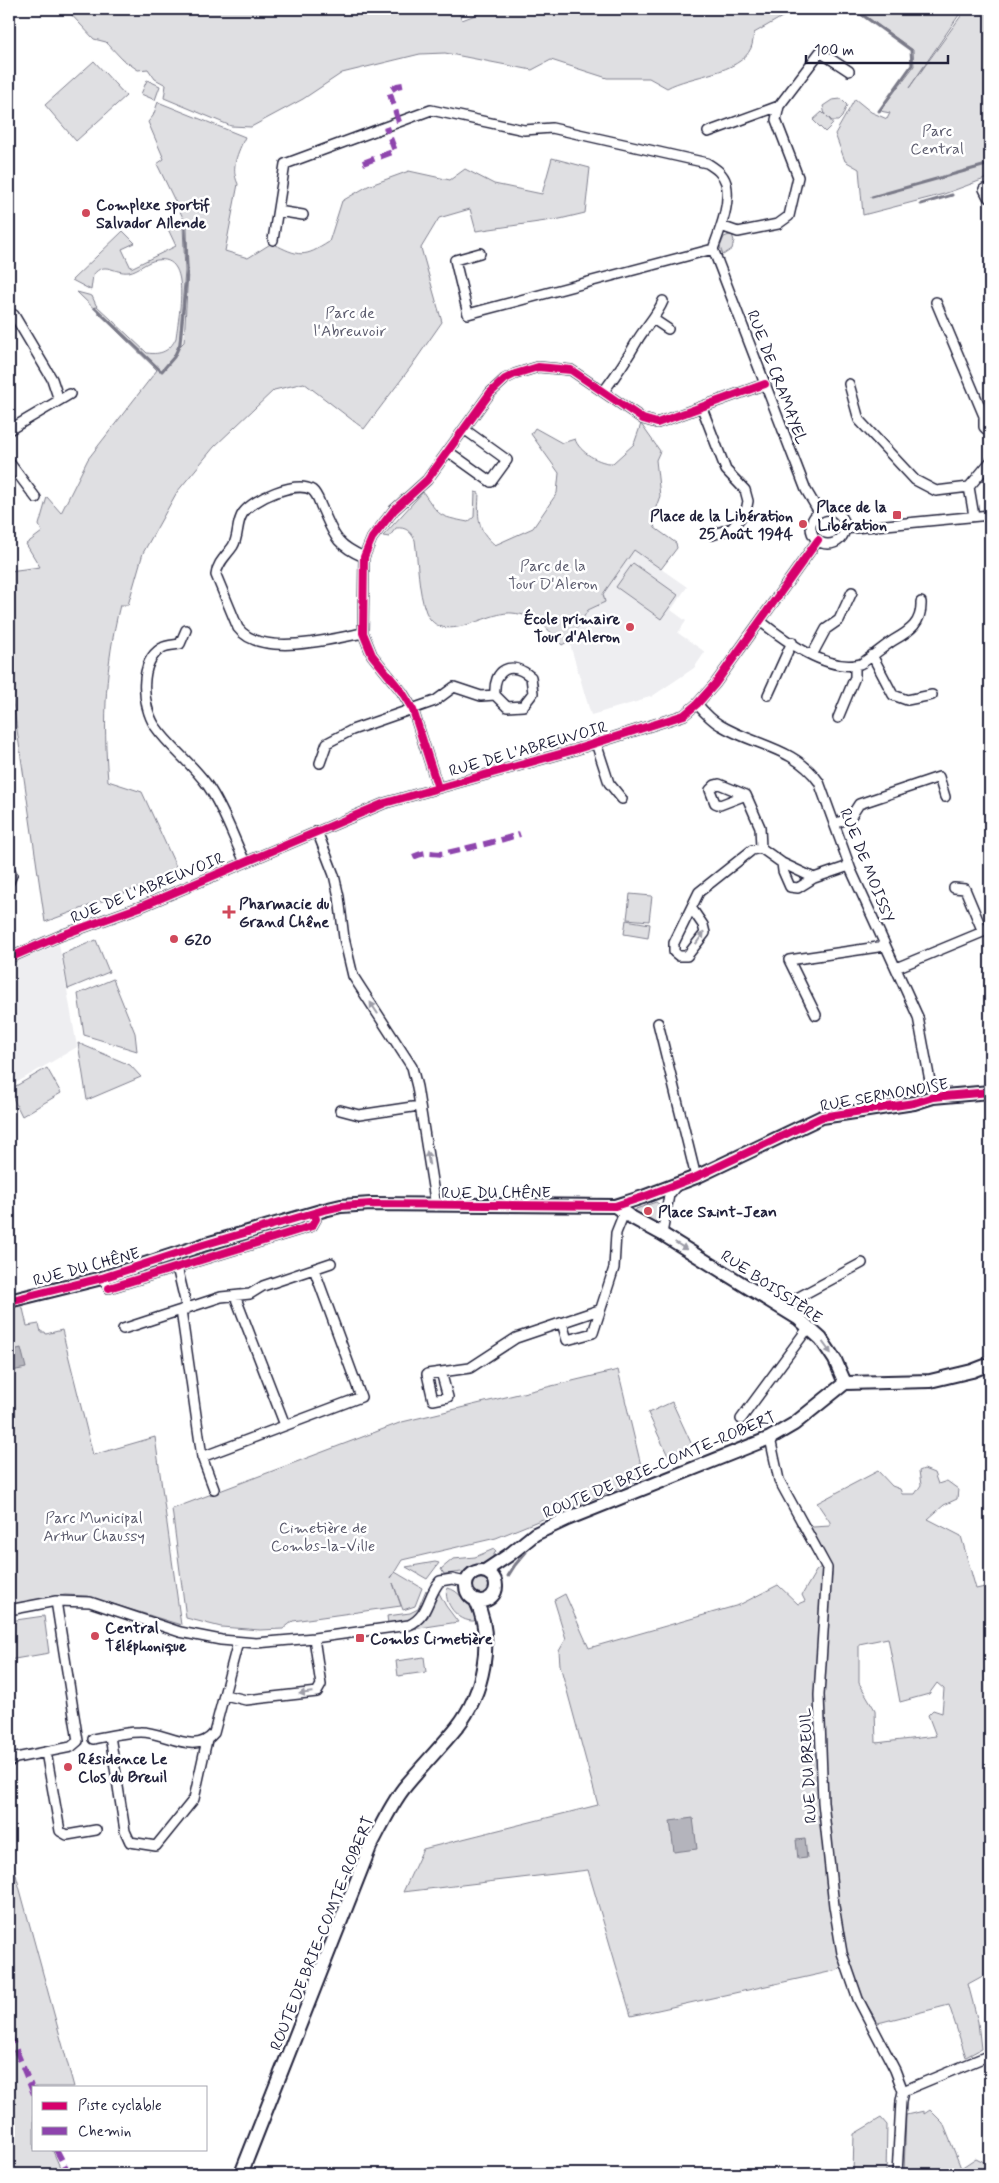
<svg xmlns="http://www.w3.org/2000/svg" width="999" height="2183" font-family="Mynerve,sans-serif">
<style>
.built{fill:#eeeef1}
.green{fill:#dfdfe2;stroke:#80808e;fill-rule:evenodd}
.water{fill:#b4b4bc;stroke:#7a7a88}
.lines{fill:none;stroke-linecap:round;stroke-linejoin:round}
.stream{stroke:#7a7a88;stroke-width:3}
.street-casing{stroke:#22223b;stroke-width:12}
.secondary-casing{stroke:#22223b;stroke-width:16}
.street{stroke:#fff;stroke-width:9}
.secondary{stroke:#fff;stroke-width:12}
.quiet{stroke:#8e44ad;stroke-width:6;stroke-dasharray:12 6;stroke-linecap:butt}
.cycleway-casing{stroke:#fff;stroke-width:11}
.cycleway{stroke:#d6006c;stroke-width:8}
.oneway{fill:#9c9ca7}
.poi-dot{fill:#d1495b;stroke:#fff;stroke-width:2}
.labels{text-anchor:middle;stroke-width:5;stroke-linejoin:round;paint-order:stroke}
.park-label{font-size:16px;fill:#5b5b6d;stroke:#fff}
.poi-label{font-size:16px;font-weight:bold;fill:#22223b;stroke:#fff;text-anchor:start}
.street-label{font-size:16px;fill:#22223b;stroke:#fff}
</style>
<rect width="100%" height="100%" fill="#fff"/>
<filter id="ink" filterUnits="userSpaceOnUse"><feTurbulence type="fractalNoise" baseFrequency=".02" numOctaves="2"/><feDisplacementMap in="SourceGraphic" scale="10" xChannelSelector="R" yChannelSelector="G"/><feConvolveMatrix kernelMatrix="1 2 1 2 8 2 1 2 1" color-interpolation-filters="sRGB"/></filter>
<g filter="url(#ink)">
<path class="built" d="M634,550L687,587L671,610L686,621L678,633L705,652L694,668L651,697L650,696L643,698V700L591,715L569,641L588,610L604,602L603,594Z
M59,944L77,1047L9,1087V965Z"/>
<path class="green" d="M66,9H457L462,20L491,9H794L789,13L754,33C753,37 753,44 751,48C740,74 690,75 667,88L649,78H607L551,60L532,70L445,53L420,54L342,73L303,99L251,127L231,126L164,98L166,85L155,79L148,69L138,70L122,59L106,42L94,39Z
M856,9H963L909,88L966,9H990V177L944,194L863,215L859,169L845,161L835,134L855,99L871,112L887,119L890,113L880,111L914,66L913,50Z
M94,61L126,96L76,141L45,105Z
M147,80L160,86L155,100L141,94Z
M841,99L847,105L842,117L838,121H832L827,116L833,124L825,132L813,120L822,112L825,115L823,106L832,100Z
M158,102L245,137C238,153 230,167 238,184L225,251L248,258L272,243C299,257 304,258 329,242L342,201L368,186L409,171L450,180L465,169L494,184L542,194L552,158L590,168L585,213L560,219L476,231L470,209L439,218L421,248L442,322L410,368L364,429L304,383L274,390L214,447L177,492L143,553L128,605H120C105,665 103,719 108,781L142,792L179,873L45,922L9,675V571L40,567L26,544L42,532L39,525L47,497L61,513L88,459L157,370L77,292L92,296L96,305L147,353C161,355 170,351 176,338C178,319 193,254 157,260C147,261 139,270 129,272C114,274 105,260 93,275L91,290L72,280L123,231L135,243L122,249L131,268L176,246L168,229L180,222L183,226L185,271L179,344L177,349L184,342L188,271L187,226L157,164L164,159L148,122L153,116Z
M732,234L734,241L732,249L723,255L720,247L724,237Z
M641,424L660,451L656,460L660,496L652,518L655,528L676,543L677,548L661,569L634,550L603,594L605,602L588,610L569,641L562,645C548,628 536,615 512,613C486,611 442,648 426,612C418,592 418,561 415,540C410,531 406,527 396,528L389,537L383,536L423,492C440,517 438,516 468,522L474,517L475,492L479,493C478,517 476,529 495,545L533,528L557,493L559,473L531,434L535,428L562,443L575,439C579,452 600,464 613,463L634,444Z
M633,563L678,595L661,619L616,587Z
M630,894L652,896L649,921L627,919Z
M626,920L650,924L648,938L624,934Z
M96,940L109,972L68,989L62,954Z
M113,979L135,1033L137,1051L84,1035L78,994Z
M78,1043L130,1065L141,1077L87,1100Z
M47,1068L61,1093L22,1116L9,1090Z
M656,1202L660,1205L656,1226L635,1213L636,1209Z
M22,1304L27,1326L39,1324L41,1332H45L46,1334L62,1330L93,1455L155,1437L181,1625L87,1596L65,1595L11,1604L9,1595V1308Z
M618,1370L644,1478L496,1538L402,1560L391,1578L395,1572L422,1588L415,1606L403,1610L393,1583L401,1606L293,1621L283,1629L260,1630L221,1627L186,1618L172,1509L402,1422Z
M672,1402L692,1445L668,1456L648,1413Z
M924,1469L934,1473L938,1484L947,1481L958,1489L957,1499L944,1505L928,1519L961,1536L976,1589L985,1587L990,1574V1972L968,1984L978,2022L981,2049L966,2057L949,2005L878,2023L863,1998L849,1960L838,1970L631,2016L588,1870L403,1892L423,1849L598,1805L560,1665L559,1651L566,1639L554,1600L565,1594L589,1648L739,1605L778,1585L798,1604L805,1601L802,1595L816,1571L827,1562L823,1557L814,1555L796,1524L805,1520L813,1527L830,1526V1522L817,1503L878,1471L892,1486L900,1489L902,1494H915L921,1485L919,1471ZM888,1638L900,1702L929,1694L937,1683L944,1689L942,1713L933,1710L928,1715L936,1736L876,1743L875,1710L859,1683V1644Z
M494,1549L496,1551L493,1556L496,1560C483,1569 460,1573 444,1574L441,1569L453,1559L475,1557Z
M435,1562L439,1563L427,1579L406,1567Z
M473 1587a8 8 0 1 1 16 0a8 8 0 1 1-16 0Z
M447,1588C460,1590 462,1602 474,1606L478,1625L476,1619L474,1621C458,1622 443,1603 447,1588Z
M426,1590L427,1592C418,1617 414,1621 388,1624L387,1616L410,1613L418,1609Z
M439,1593L446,1606L458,1622L413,1629L428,1617Z
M44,1616L49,1653L9,1660V1621Z
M424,1657L426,1672L398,1676L396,1661Z
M9,1872L16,1875L74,2087H34V2149H52L63,2174H9Z
M930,2110L943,2123L961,2168L976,2158L990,2165L989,2174H904L906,2115L924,2111V2114Z
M881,2118L887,2125L886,2174H853L854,2134Z"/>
<path class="water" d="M21,1348L26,1368L12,1371L9,1351Z
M693,1818L697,1849L674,1852L670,1821Z
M805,1839L807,1858L798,1859L796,1840Z"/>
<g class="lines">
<path class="stream" d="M854,9L911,50L912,65L879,111
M872,197L990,164
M921,204L952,195
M95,308L160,370
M162,371L174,357L180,344L187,271L185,228
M508,1576L515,1565L526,1552"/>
<g class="street-casing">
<path id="street" d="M708,132L779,106
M984,189L988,197L990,196
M278,211L303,215
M721,226L738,232L778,224L789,216L798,177L776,120L779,106L820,52L849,71
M273,240L285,164L431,110L524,130L552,128L707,163C715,168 723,173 726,183C731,203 720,230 713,249
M713,249L806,490L819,512
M480,253L455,260L468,314L713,249
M936,302L984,416V427L990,433
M9,313L14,315L52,379L59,400
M653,319L668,329
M849,384L859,420L915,480L936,491L969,487
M604,391C616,375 627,359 637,341C645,327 657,316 663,301
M702,408L726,470L745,490L748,501L746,511L732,528L712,535
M9,430L70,394
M449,452L491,482L507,460L464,429
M9,462L36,498
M811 527a17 17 0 1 1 34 0a17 17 0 1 1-34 0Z
M974,516L969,487L990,462
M844,529L990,515
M760,621C783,639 828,673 860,664C864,663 887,644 894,640C910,631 922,623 921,602
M186,630L180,644C175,645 166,645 162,648C138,662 142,706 155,726C170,748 193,764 208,786C224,809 233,837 245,862
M363,633C333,639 260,658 238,628L216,575C217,563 227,555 233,546C239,536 236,523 243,513C253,499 296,480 312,490C317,494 319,501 321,506C334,534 334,544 364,557
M812,655L826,629L839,620L852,592
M872,655L893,695L907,700L932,695
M768,695L792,642
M697,704C704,712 711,720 720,725C755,746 794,747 819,782L851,870L918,1017L933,1097
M838,718L855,677V665
M596,743L609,783L622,799
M320,763L327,743L352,730L435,701L454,687L481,696L495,695L507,707L523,706L533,693L531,677C511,660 493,669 495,695
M438,788L413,710L402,692L372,655L363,633L364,557L372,538L394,510L427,480L490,393L505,379L515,374L538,367L571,370L643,419L657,423L765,384
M746,795L720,805L715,803L710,790L715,785L719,784L746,795L760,827L761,848
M834,824L850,818L859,804L939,777L945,797
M317,831L334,875L339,897L344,938L353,976L412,1067L417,1087L436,1206
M782,863L783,871L790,887L798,888L814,878L849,866
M9,868L12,875L9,882
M954,888L965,889L983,932
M692,909L703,925L705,933L687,956H679L674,952V943L699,892L752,850L761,848L782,863L814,878
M9,958L62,935L140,907L385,803L574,750L684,715L697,704L715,684L818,540
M896,968L990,929
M816,1015L789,960L885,946
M658,1023L696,1177
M340,1110L359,1115L419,1106
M662,1234L669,1195L677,1185
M177,1267L187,1309
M102,1278L109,1288L312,1226L316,1219L314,1213
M235,1296L285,1425
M181,1310L202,1457L214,1489
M785,1311L797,1298L862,1263
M562,1323L567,1340L593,1333L614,1268L616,1233L624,1213
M123,1329L221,1297L250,1294L263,1286L331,1263
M441,1372L448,1397L433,1400L427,1374L470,1368L516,1338L599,1310
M741,1419L808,1328
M770,1438L779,1480L827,1568L819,1695L823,1802L834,1906L842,1953L858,1999L895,2070L903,2091
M202,1457L361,1397L314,1269
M9,1610L56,1601L90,1602L180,1632L221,1640L256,1643L314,1638L409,1625C429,1616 427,1596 440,1581L452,1579L466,1582
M225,1695L246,1700L317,1692L321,1685L314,1638
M110,1736L125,1831L130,1842L156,1846L194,1799L207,1740
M93,1739C108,1736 125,1732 140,1732C164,1731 195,1757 214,1733L238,1642
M46,1752L60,1831L67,1835L96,1830
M9,1762L16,1758L71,1747L78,1741L56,1601
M903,2091L990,2055
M897,2174L901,2101L903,2091"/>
</g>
<g class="secondary-casing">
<path id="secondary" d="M615,1206L629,1216L662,1234L799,1319L821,1339L835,1360L845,1383
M9,1301L102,1278L203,1245L324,1210L341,1206L371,1204L615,1206L643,1197L696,1177L822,1117L914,1103L933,1097L990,1092
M845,1383L930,1381L972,1371L990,1364
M466 1586a15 15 0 1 1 30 0a15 15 0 1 1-30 0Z
M485,1571L509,1555L535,1534L567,1519L770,1438L794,1424L845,1383
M241,2174L370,1847C381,1827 390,1806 404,1788C421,1767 440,1748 457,1727C483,1694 495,1640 476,1601"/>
</g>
<use href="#street" class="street"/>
<use href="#secondary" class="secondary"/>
<path class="quiet" d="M399,122L389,91L397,86L407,84
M363,163L395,151L386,127
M413,857C431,849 433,856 447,853C472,847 496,842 520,834
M9,2033L34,2094
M56,2149L69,2174"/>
<g class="cycleway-casing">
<path id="cycleway" d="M438,788L413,710L402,692L372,655L363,633L364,557L372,538L394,510L427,480L490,393L505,379L515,374L538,367L571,370L643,419L657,423L765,384
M9,958L62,935L140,907L385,803L574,750L684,715L697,704L715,684L818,540
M109,1288L312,1226L316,1219L314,1213
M9,1301L102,1278L203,1245L324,1210L341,1206L371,1204L615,1206L643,1197L696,1177L822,1117L914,1103L933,1097L990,1092"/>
</g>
<use href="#cycleway" class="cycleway"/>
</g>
<defs><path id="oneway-solid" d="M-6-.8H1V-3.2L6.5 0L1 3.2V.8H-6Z" transform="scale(1.25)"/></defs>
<g class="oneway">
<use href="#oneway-solid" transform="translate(700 938) rotate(-55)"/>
<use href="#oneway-solid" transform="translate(374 1008) rotate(-123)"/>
<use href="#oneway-solid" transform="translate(428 1158) rotate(-100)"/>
<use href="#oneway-solid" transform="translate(681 1246) rotate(32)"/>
<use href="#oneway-solid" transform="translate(827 1348) rotate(54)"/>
<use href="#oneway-solid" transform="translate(306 1693) rotate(173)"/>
</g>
</g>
<g class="poi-dot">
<circle cx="86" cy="213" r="5"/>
<rect x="892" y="510" width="10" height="10" rx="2.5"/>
<circle cx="803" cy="524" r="5"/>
<circle cx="630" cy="627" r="5"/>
<path d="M226.5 904.5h5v5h5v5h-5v5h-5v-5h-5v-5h5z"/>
<circle cx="174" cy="939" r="5"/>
<circle cx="648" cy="1211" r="5"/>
<circle cx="95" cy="1636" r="5"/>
<rect x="355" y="1633" width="10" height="10" rx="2.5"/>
<circle cx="68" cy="1767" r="5"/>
</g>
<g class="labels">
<g class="park-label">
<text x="937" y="136">Parc<tspan x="937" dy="18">Central</tspan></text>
<text x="350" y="318">Parc de<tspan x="350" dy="18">l'Abreuvoir</tspan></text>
<text x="553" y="571">Parc de la<tspan x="553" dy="18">Tour D'Aleron</tspan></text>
<text x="94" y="1523">Parc Municipal<tspan x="94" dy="18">Arthur Chaussy</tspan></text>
<text x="323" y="1533">Cimetière de<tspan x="323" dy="18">Combs-la-Ville</tspan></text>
</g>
<g class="poi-label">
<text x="96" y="210">Complexe sportif<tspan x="96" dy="18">Salvador Allende</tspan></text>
<text x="887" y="512" text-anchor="end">Place de la<tspan x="887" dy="18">Libération</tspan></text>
<text x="793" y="521" text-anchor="end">Place de la Libération<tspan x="793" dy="18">25 Août 1944</tspan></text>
<text x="620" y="624" text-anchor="end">École primaire<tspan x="620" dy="18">Tour d'Aleron</tspan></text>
<text x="239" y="909">Pharmacie du<tspan x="239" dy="18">Grand Chêne</tspan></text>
<text x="184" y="945">G20</text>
<text x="658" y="1217">Place Saint-Jean</text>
<text x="105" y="1633">Central<tspan x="105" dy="18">Téléphonique</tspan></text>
<text x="370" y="1644">Combs Cimetière</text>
<text x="78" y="1764">Résidence Le<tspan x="78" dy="18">Clos du Breuil</tspan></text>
</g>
<g class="street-label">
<text transform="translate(778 377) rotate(69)" y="6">RUE DE CRAMAYEL</text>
<text transform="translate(528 748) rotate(-16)" y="6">RUE DE L'ABREUVOIR</text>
<text transform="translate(868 865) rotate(68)" y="6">RUE DE MOISSY</text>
<text transform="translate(147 887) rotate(-22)" y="6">RUE DE L'ABREUVOIR</text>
<text transform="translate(884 1094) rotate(-10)" y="6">RUE SERMONOISE</text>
<text x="496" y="1198">RUE DU CHÊNE</text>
<text transform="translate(86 1266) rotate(-15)" y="6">RUE DU CHÊNE</text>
<text transform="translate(772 1286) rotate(34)" y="6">RUE BOISSIÈRE</text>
<text transform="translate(659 1464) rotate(-23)" y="6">ROUTE DE BRIE-COMTE-ROBERT</text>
<text transform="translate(807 1766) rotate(-93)" y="6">RUE DU BREUIL</text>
<text transform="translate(321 1933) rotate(-68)" y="6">ROUTE DE BRIE-COMTE-ROBERT</text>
</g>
</g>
<rect width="999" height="2183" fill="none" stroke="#fff" stroke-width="30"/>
<rect x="15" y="15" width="969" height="2153" fill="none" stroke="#22223b" stroke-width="2" filter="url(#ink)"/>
<rect x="32" y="2086" width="175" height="65" fill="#ffffff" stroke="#a7a7b1"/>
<rect x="42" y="2102" width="25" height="8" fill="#d6006c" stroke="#a7a7b1"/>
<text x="78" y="2110" font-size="15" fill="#22223b">Piste cyclable</text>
<rect x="42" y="2127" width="25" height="8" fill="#8e44ad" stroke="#a7a7b1"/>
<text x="78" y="2136" font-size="15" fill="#22223b">Chemin</text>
<path d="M806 55v8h142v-8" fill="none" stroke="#22223b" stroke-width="2.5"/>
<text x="814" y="55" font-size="15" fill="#22223b" stroke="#ffffff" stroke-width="4" paint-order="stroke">100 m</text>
</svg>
